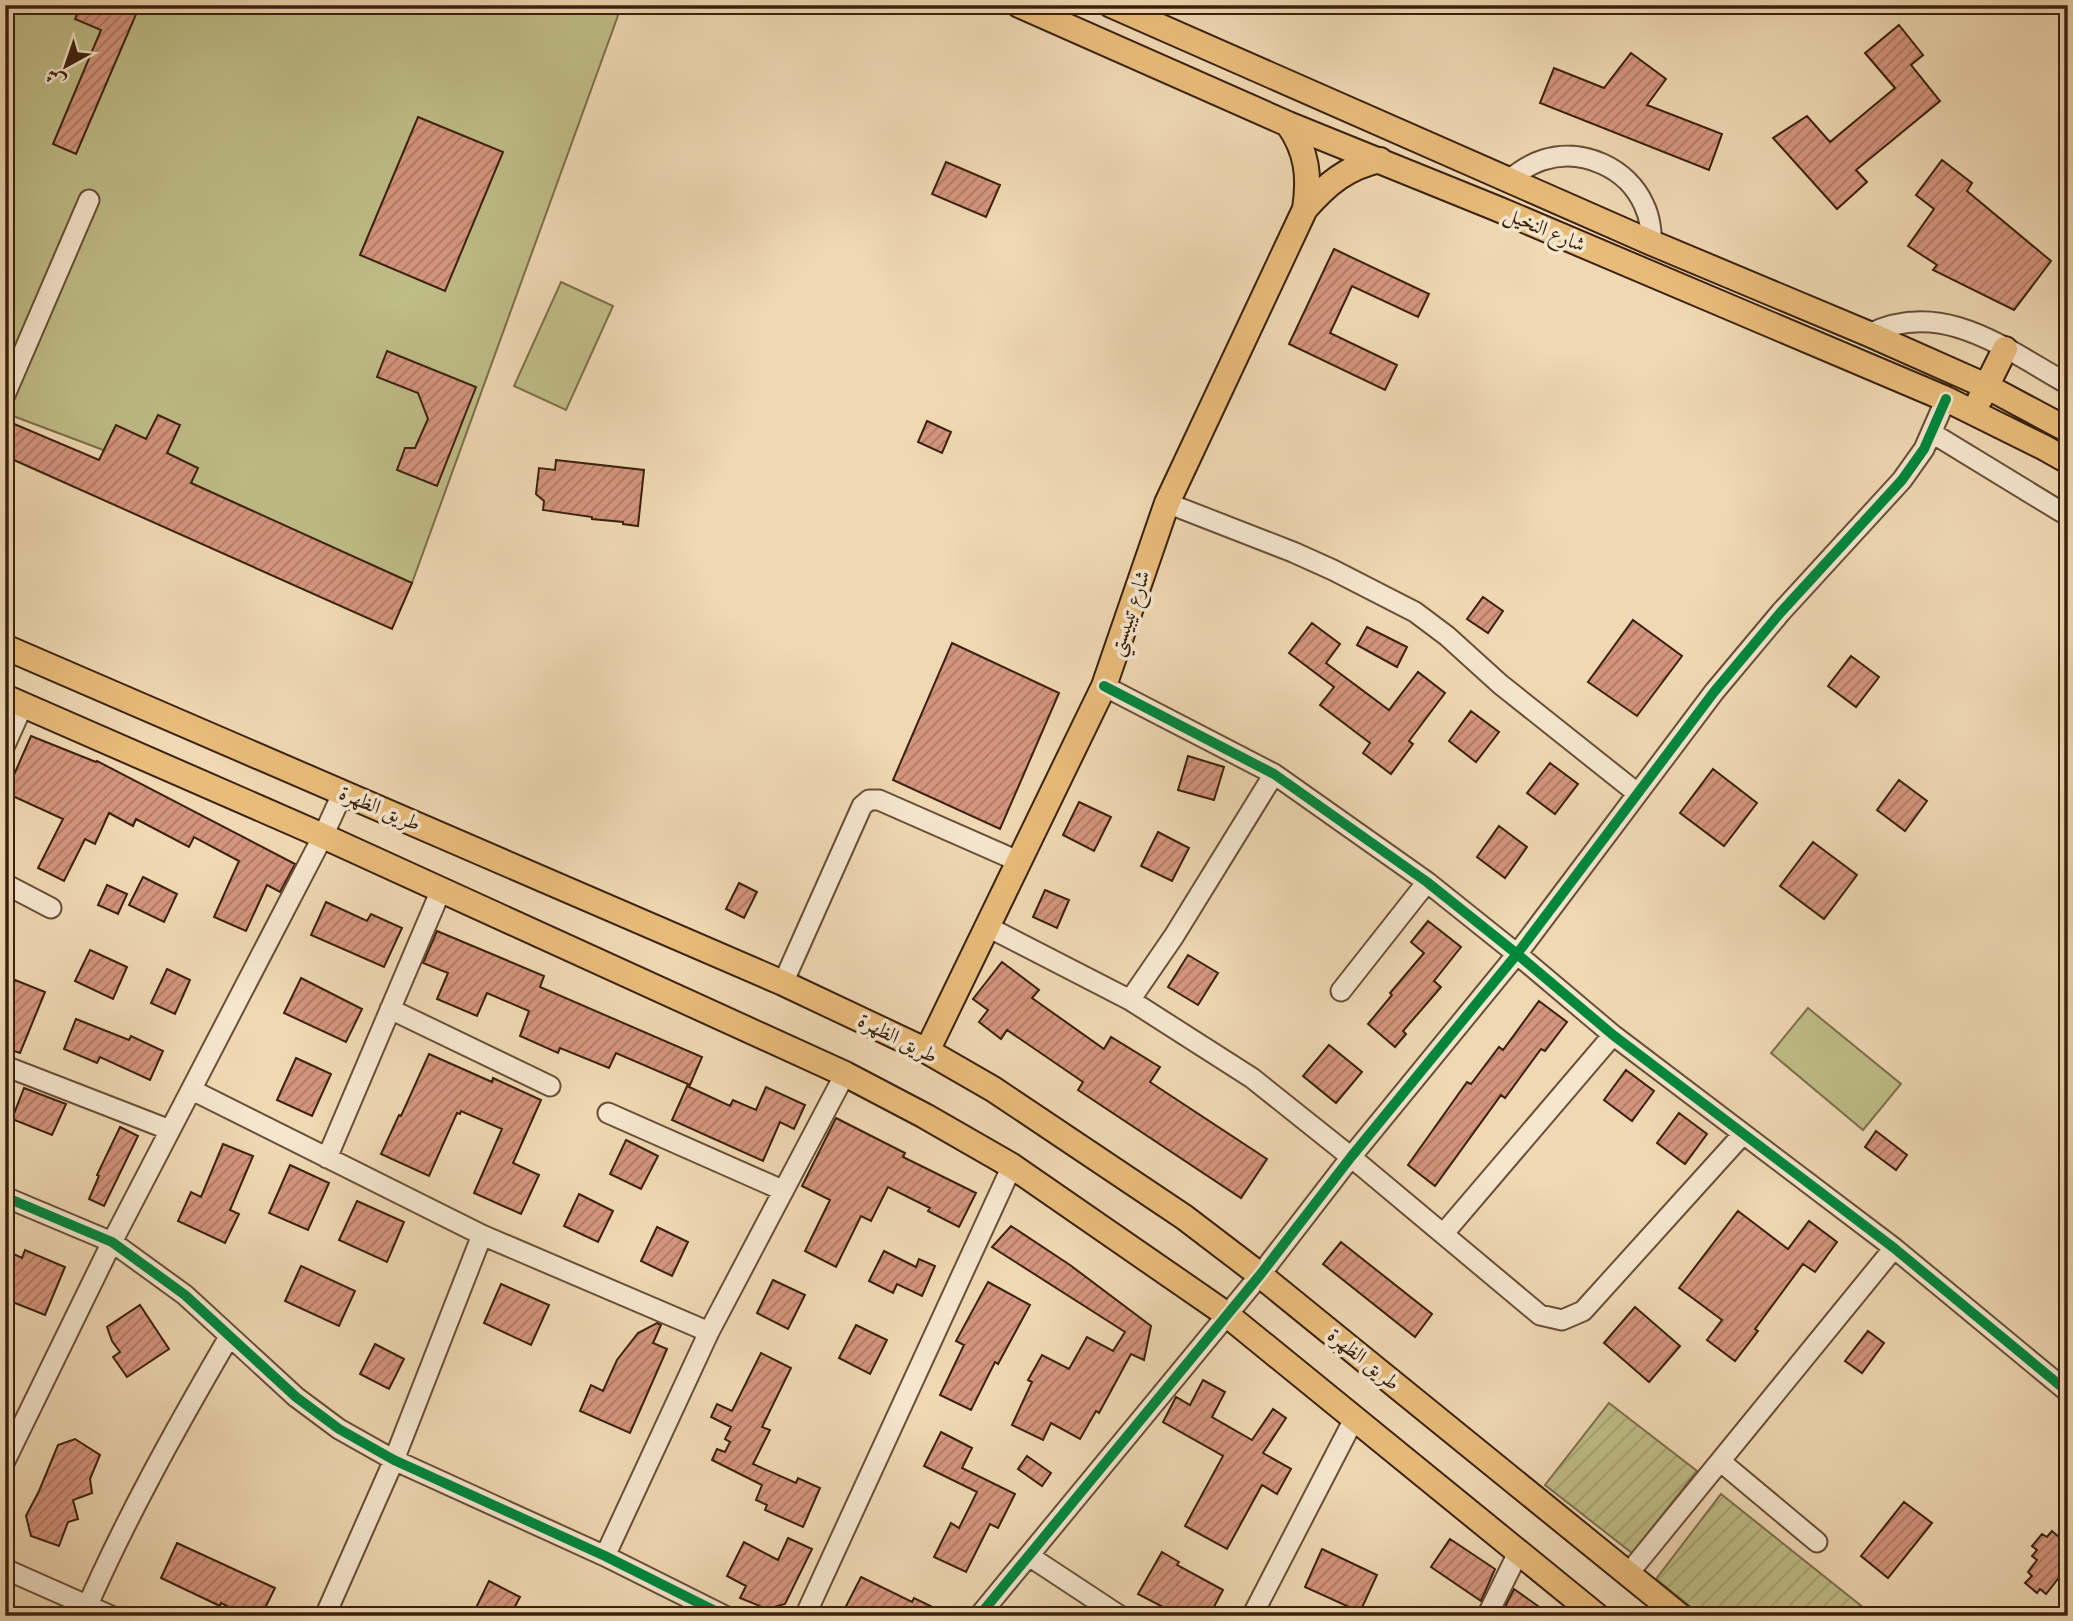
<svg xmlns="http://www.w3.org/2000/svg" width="2073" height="1621" font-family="'Gentium Book Plus',Amiri,serif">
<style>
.grass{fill:#bfbd88;stroke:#7d6f4a;stroke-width:2}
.garden{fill:url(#garden-furrows);stroke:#7d6f4a;stroke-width:2}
.building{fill:url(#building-hatch);stroke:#3b210c;stroke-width:2}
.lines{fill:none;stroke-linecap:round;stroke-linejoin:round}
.minor-casing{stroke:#684f36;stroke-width:23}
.major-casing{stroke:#3b210c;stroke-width:28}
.minor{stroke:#f5e6ce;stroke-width:19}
.major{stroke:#e8bc7a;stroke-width:24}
.cycleway-casing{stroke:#f5e6ce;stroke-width:15}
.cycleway{stroke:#00873e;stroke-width:10}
.labels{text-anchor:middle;stroke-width:7;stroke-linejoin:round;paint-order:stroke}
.street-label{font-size:21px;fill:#3b210c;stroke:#f5e6ce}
</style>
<defs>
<pattern id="garden-furrows" width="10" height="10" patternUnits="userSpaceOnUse" patternTransform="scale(1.75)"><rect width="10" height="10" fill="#bfbd88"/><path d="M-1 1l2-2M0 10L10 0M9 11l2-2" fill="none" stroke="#a5a274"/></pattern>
<pattern id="building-hatch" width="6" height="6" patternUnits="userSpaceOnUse" patternTransform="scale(1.75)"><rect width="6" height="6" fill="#d4957e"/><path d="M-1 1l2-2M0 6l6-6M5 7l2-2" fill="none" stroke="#ad7966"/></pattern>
</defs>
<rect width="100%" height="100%" fill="#efd8b3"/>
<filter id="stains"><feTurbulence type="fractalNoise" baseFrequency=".00286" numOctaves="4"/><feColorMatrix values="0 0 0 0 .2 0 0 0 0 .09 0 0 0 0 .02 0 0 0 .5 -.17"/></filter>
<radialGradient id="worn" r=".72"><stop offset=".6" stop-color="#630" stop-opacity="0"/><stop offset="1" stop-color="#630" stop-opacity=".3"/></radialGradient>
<path class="grass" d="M5,5H610L620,10L412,583L191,483L5,413Z
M561,282L613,306L566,410L514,386Z
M1808,1008L1901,1084L1863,1130L1771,1053Z"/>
<path class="garden" d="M1609,1403L1697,1471L1632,1553L1545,1485Z
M1721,1494L1874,1616H1702L1656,1579Z"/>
<path class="building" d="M81,5H140L76,154L53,144L101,30L75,19Z
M1899,25L1923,55L1911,65L1940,101L1856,170L1867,182L1837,209L1773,138L1807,116L1830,142L1895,88L1865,53Z
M1631,53L1666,79L1647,105L1722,134L1709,170L1540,103L1554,68L1604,88Z
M418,117L503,152L445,291L360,255Z
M1942,160L1972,183L1967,191L2051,261L2014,310L1933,270L1937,265L1908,246L1934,209L1916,195Z
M946,162L1000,185L986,217L932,194Z
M1334,249L1429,294L1418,317L1352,286L1330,333L1397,365L1385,390L1289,344Z
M387,351L476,387L437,486L397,470L405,448H415L428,419L418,393L377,377Z
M158,415L180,425L167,453L198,468L191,483L412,583L392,629L5,456V420L99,460L116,425L146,439Z
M927,421L951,432L942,453L918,442Z
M556,460L644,470L638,526L623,524V522L592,519V517L543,510L544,501L536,494L539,468L555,470Z
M1483,597L1503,611L1488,633L1467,619Z
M1633,620L1682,656L1637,716L1588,682Z
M1312,623L1340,644L1326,663L1389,710L1418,672L1445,693L1409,741L1413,744L1391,774L1363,753L1370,743L1320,705L1334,687L1289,653Z
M1367,627L1407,647L1397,667L1357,645Z
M952,643L1059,693L1000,829L893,780Z
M1851,656L1879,677L1856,707L1828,686Z
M1471,711L1499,732L1476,762L1449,741Z
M31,736L96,762L97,761L295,864L280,892L267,885L246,931L214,917L239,861L194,837L189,847L136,819L133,826L109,813L95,844L85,839L64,881L38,868L63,819L6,793Z
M1188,756L1224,767L1214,800L1178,790Z
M1550,763L1578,784L1555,814L1527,793Z
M1713,769L1757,803L1724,846L1680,813Z
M1899,780L1927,801L1905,831L1877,810Z
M1079,802L1111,817L1094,851L1063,835Z
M1499,826L1527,847L1505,878L1477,857Z
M1158,832L1189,848L1172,881L1141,866Z
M1813,842L1857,875L1824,919L1780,886Z
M143,877L177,894L164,922L129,905Z
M739,883L757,892L744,918L726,909Z
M107,885L127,894L118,914L98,905Z
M1045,890L1069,900L1057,928L1033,917Z
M326,902L367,921L371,914L402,928L384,967L311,935Z
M1428,921L1461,947L1434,981L1441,987L1403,1031L1406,1034L1395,1047L1368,1024L1392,995L1390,993L1424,953L1411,942Z
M437,931L544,976L540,987L702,1057L690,1085L616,1053L609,1068L560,1048L558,1053L520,1036L529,1011L487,993L477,1016L437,999L448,973L423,963Z
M90,950L127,967L113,999L75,981Z
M1188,955L1218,973L1198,1005L1168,987Z
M1002,962L1039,990L1032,998L1104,1049L1111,1037L1160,1067L1150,1082L1267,1159L1241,1198L1078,1090L1083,1082L1007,1030L1001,1039L979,1022L988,1010L973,999Z
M167,969L190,980L175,1014L151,1003Z
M301,978L362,1009L346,1042L284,1013Z
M15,980L45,992L20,1053L5,1048V1006Z
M1539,1001L1567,1022L1545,1051L1541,1049L1505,1098L1501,1095L1435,1186L1408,1165L1467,1082L1471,1084L1499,1047L1503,1050Z
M76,1019L129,1040L131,1036L163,1051L150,1080L100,1057L97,1063L64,1049Z
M1329,1045L1362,1072L1336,1103L1303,1076Z
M429,1054L492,1082L493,1078L541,1100L513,1163L539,1175L521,1214L474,1193L502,1129L461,1111L460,1114L457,1113L429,1176L381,1154L399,1115L401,1116Z
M296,1058L331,1074L312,1116L277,1100Z
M1626,1070L1654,1091L1632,1121L1604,1100Z
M687,1086L730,1106L733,1100L756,1110L766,1087L805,1105L794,1129L780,1122L763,1161L672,1120Z
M24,1088L66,1104L52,1135L12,1119Z
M1679,1113L1707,1134L1685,1164L1657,1143Z
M836,1118L905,1153L903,1157L976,1193L959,1227L928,1211L930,1208L888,1187L871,1221L861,1216L836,1267L805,1251L830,1200L802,1186Z
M120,1127L138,1136L104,1206L89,1199L99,1176L97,1175Z
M1876,1131L1907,1155L1896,1170L1865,1147Z
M626,1140L658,1156L641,1189L610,1174Z
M223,1144L253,1156L230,1210L239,1214L225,1243L178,1221L191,1192L201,1197Z
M290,1165L329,1183L308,1230L269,1213Z
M579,1194L613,1211L598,1242L564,1226Z
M357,1201L404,1222L387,1262L339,1240Z
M1738,1211L1788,1249L1809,1221L1837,1242L1815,1272L1803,1264L1755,1329L1758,1331L1735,1361L1707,1340L1722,1320L1679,1288Z
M1011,1226L1070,1265L1151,1326L1144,1360L1131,1354L1099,1413L1096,1411L1080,1439L1051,1423L1043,1440L1012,1425L1032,1382L1028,1380L1042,1355L1069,1369L1087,1337L1113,1351L1125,1332L992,1247Z
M657,1227L688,1242L672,1276L641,1261Z
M1341,1242L1432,1314L1415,1337L1323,1264Z
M5,1250L22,1258L25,1250L65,1267L45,1315L5,1299Z
M884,1251L916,1267L919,1259L935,1266L922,1296L897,1284L893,1293L869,1281Z
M301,1266L355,1291L339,1326L285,1301Z
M773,1280L805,1295L788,1329L757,1313Z
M988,1282L1030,1305L998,1364L995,1362L971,1410L940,1395L964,1345L956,1341Z
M501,1284L549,1305L531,1345L484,1323Z
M140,1305L169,1349L127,1377L113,1357L120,1352L112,1341L107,1327Z
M1635,1307L1680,1346L1649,1382L1604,1343Z
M657,1323L661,1325L653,1343L667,1349L630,1433L580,1411L591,1385L603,1391L617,1360L638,1333Z
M856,1325L887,1340L870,1374L839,1358Z
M1868,1331L1884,1343L1862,1373L1845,1361Z
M375,1344L404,1359L389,1389L360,1374Z
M761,1353L791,1368L762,1427L770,1430L753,1464L796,1483L798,1478L820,1488L803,1527L765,1510L767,1505L756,1500L762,1485L712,1460L717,1449L725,1452L730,1442L725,1439L731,1427L711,1417L717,1404L732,1411Z
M1203,1380L1225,1392L1212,1417L1252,1440L1273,1409L1286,1418L1263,1453L1291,1469L1277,1494L1262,1485L1227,1549L1185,1526L1223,1456L1163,1422L1176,1397L1190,1405Z
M941,1432L972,1448L962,1468L1015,1494L998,1528L990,1524L966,1572L934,1557L951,1523L959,1528L977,1492L924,1466Z
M75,1439L100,1455L90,1479L92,1493L73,1500L78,1519L68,1522L59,1546L31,1536L26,1516L39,1491L58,1445Z
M1027,1456L1051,1473L1042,1486L1018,1469Z
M1904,1502L1932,1523L1888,1578L1861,1556Z
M2052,1531L2068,1545V1566L2046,1594L2040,1589L2037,1593L2025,1583L2032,1576L2028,1572L2037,1560L2032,1556L2037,1550L2032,1546L2042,1534L2047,1537Z
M788,1538L812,1549L785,1604L767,1609L740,1598L746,1586L727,1576L744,1542L778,1560Z
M1450,1539L1495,1569L1481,1601L1431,1567Z
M177,1543L275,1588L261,1616H247L221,1603L220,1606L161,1578Z
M1322,1549L1377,1575L1360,1612L1305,1587Z
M1162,1552L1179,1562L1177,1565L1223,1590L1209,1616H1180L1138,1594Z
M861,1577L912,1602L914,1598L951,1616H855L844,1610Z
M489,1581L520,1597L510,1616H472Z
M1514,1589L1552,1616L1501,1615Z"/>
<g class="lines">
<g class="minor-casing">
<path id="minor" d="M1510,179C1520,171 1530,164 1543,160C1582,147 1628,168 1644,205C1650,217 1651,230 1652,243
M1869,334C1943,298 2005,349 2068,384
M5,395L89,200
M1932,433L2068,516
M1167,503L1293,552L1333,570L1415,612L1447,636L1500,684L1637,793
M1104,686L1274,774L1427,882L1517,954L1613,1035L1894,1248L2068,1392
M5,745L23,705
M5,884L51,908
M988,927L1130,1000L1252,1078L1351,1157L1540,1315L1562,1320L1583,1311L1743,1134
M783,983L862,806L869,800H879L1020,862
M1341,991L1427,882
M1130,1000L1174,936L1274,774
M390,1009L550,1086
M5,1066L170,1130
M192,1090L482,1235L709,1332
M608,1113L782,1190
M327,1158L441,890
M5,1197L112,1242L185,1295L296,1397L339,1429L394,1460L605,1556L725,1616
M1444,1233L1613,1035
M5,1461L112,1242L323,836L343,792
M1720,1461L1817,1542
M605,1556L709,1332L845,1074
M1029,1556L1120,1616
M5,1569L111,1616
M1628,1574L1894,1248
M83,1616C125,1519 176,1428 229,1337
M325,1616L394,1460L482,1235
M805,1616L1012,1166
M979,1616L1260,1275L1351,1157L1517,954L1714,692L1781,612L1902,480L1924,449L1946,399
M1252,1616L1354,1419
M1487,1616L1518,1553"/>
</g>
<g class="major-casing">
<path id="major" d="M1019,5L1288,124L1498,209L1946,399L2043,447L2068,461
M1111,5L1652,243L1869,334L1986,386L2068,430
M1288,124C1307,151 1310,176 1305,209
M1980,399L2005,349
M5,647L783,983L927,1051L993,1089L1184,1217L1260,1275L1680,1616
M5,697L323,836L845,1074L925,1116L1012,1166L1226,1314L1597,1616
M927,1051L1104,686L1167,503L1305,209C1327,184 1347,167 1380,160"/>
</g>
<use href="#minor" class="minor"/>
<use href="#major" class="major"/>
<g class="cycleway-casing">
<path id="cycleway" d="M1104,686L1274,774L1427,882L1517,954L1613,1035L1894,1248L2068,1392
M5,1197L112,1242L185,1295L296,1397L339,1429L394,1460L605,1556L725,1616
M979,1616L1260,1275L1351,1157L1517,954L1714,692L1781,612L1902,480L1924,449L1946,399"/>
</g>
<use href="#cycleway" class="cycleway"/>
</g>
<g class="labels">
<g class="street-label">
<text transform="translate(1545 229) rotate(23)" y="7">شارع النخيل</text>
<text transform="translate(1129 613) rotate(-71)" y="7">شارع تيبيستي</text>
<text transform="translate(380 808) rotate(23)" y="7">طريق الظهرة</text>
<text transform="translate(898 1038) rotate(27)" y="7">طريق الظهرة</text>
<text transform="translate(1364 1359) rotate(39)" y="7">طريق الظهرة</text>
</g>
</g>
<rect width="2073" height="1621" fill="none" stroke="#efd8b3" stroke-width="28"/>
<rect x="7" y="7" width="2059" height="1607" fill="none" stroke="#3b210c" stroke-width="3.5"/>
<rect x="14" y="14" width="2045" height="1593" fill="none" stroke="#3b210c" stroke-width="2"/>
<g transform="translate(66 66) rotate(220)" stroke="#f5e6ce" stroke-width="5" paint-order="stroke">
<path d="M0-5L12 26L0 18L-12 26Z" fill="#3b210c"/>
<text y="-10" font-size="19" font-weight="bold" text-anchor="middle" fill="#3b210c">ش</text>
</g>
<rect width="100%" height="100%" filter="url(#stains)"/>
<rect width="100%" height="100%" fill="url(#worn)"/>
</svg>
